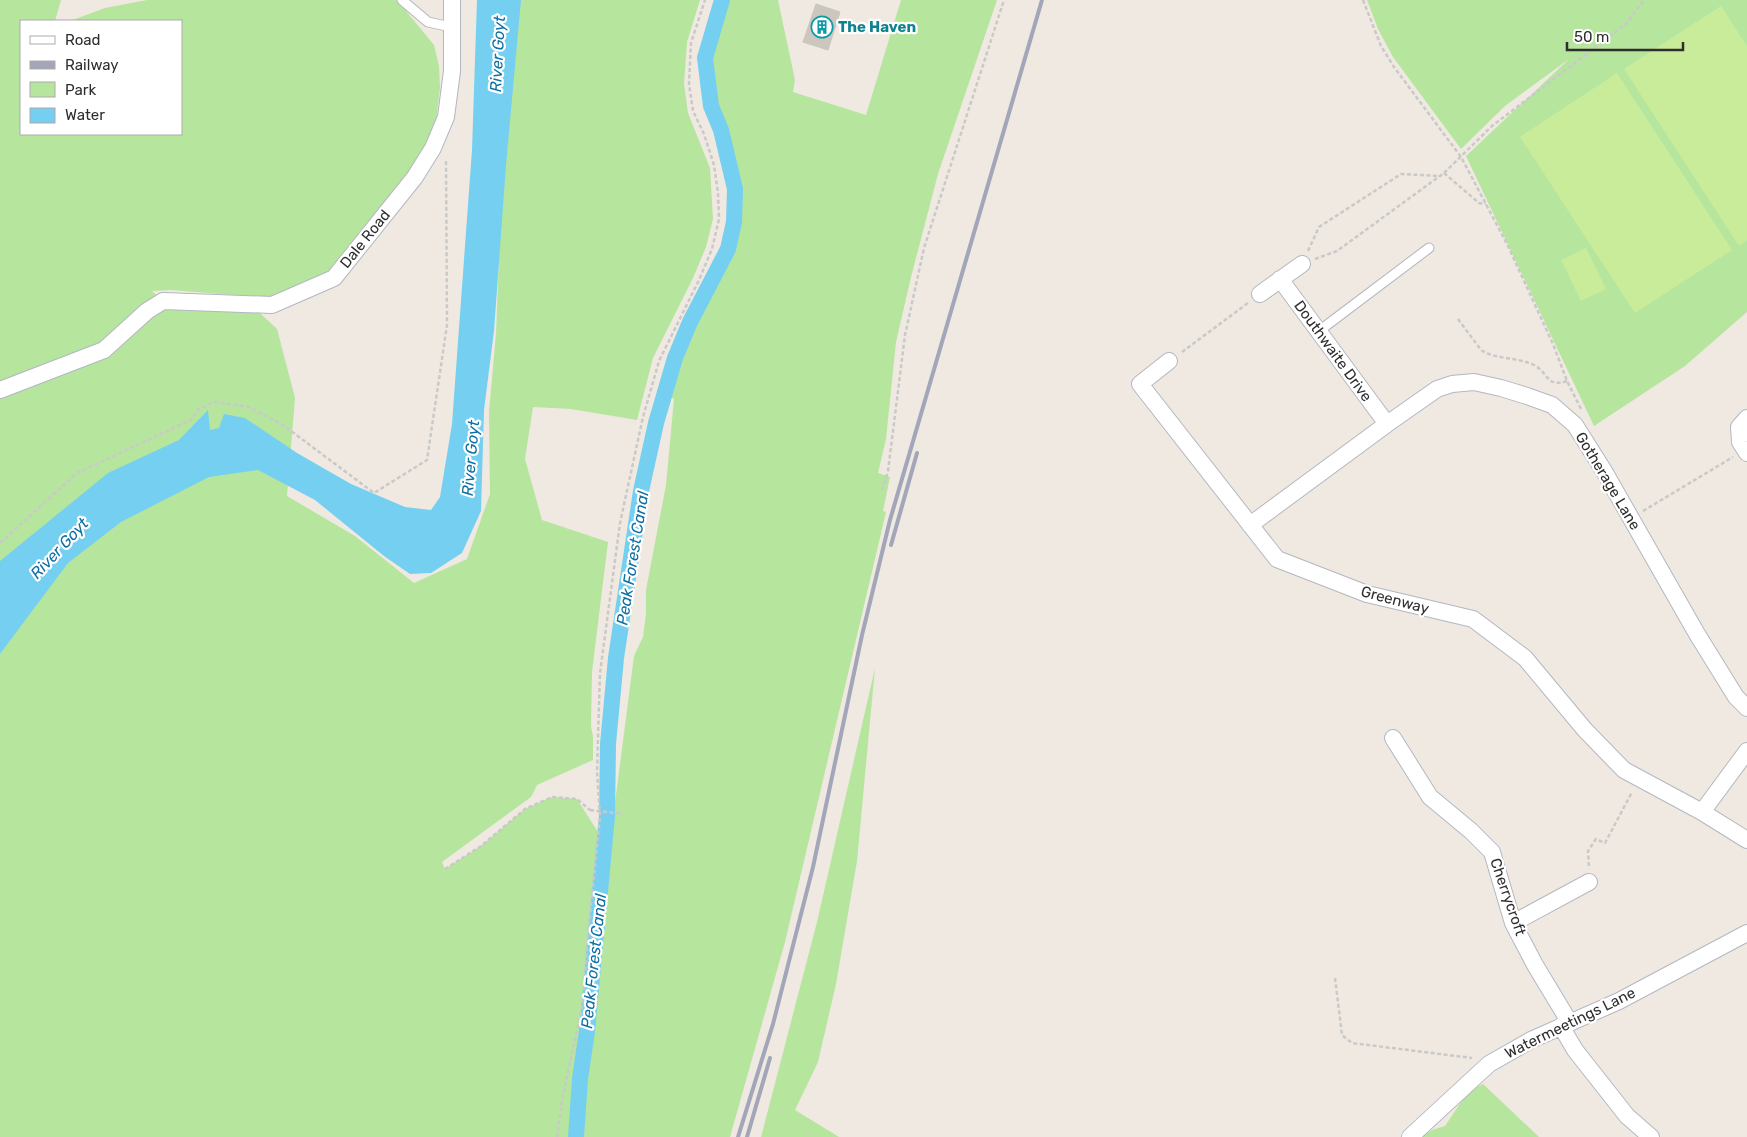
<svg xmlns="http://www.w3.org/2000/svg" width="1747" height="1137" font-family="Rubik,sans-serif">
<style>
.green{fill:#b6e59e}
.pitch{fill:#c9ec9a}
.water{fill:#75cff0}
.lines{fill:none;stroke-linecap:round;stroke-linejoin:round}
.canal{stroke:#75cff0;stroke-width:16}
.building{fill:#cbc7bf;stroke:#cbc5ba}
.service-casing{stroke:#b4b7c1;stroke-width:11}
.minor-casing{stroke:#b4b7c1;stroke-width:18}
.path{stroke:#c9c9c9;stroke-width:2.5;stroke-dasharray:4 2.5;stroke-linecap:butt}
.service{stroke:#fff;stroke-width:9}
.minor{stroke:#fff;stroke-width:16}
.rail{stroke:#a3a6b8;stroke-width:4}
.path-bridge{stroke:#c9c9c9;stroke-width:2.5;stroke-dasharray:4 2.5;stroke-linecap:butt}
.labels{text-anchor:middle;stroke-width:4.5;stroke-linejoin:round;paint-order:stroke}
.culture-label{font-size:15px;font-weight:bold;fill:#0d838f;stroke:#fff;text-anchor:start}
.street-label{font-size:15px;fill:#2e2e2e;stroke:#fff}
.water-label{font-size:16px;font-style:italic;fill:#0d6fa3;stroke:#fff}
</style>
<rect width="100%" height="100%" fill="#efe9e1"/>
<path class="green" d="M0,0H61L55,21H21V134H181V21H70L105,8L147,0H397L434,45L439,66L440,88L435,129L427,144L403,182L329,274L268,298L172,290L152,291L163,301L251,305L277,329L295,398L287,496L355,536L414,583L467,559L490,494L489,412L496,334L501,202L517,0H700L687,42L684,84L688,113L710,168L713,219L706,247L693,278L653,358L637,420L571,409L533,407L525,459L542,520L608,542L592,672L591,727L593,736V760L537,785L531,797L442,862L445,869L481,846L525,809L552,797L577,799L598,832L604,835L607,816L613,818L634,656L643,637L646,614V590L666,485L674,399L665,394L675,358L690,322L728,249L734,222L735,189L721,130L711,106L705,58L722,0H778L795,80L793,92L866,115L901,0H997L938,174L911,277L896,342L886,439L878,473L890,477L883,511L886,512L785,942L730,1137H0Z
M1367,0H1747V312L1685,366L1594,426L1466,156L1569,59L1505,106L1461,149L1393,57L1378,29Z
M875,668L857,861L836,984L818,1062L795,1110L839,1137H761L817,922Z
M1483,1084L1539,1137H1422L1432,1130L1445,1126L1463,1099L1475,1088Z"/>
<path class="pitch" d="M1721,6L1747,46V240L1739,246L1624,69Z
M1617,73L1732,250L1635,313L1520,137Z
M1586,248L1606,289L1581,301L1561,260Z"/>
<path class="water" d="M477,0H521L506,165L494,331L484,410L481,511L462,553L431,573L410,574L384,556L315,500L258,470L209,477L121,522L68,563L0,654V561L108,473L179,440L208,410L210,430L219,428L224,414L245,418L297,453L351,484L405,507L431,510L440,497L452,424L472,150Z"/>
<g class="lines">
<path class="canal" d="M576,1137L580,1079L587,1031L607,816L608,744L616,658L641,491L656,423L675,358L690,322L728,249L734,222L735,189L721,130L711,106L705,58L722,0"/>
</g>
<path class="building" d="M816,4L840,12L828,50L803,42Z"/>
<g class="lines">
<g class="service-casing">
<path id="service" d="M402,0L428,22L451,27
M1319,331L1429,248"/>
</g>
<g class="minor-casing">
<path id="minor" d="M1280,279L1387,424
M1260,294L1302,264
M1169,361L1140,384L1277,559L1367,594L1473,619L1525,658L1585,730L1624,770L1702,812L1747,840
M0,390L104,350L147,311L163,301L272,305L334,278L415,177L433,148L446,117L452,71V0
M1747,418L1739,427L1740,442L1747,453
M1250,525L1387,424L1437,389L1452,384L1474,382L1501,388L1527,396L1552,405L1575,425L1604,471L1697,634L1736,697L1747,708
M1393,738L1430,797L1471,831L1492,852L1513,923L1535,965L1570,1023
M1702,812L1747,751
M1513,923L1589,882
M1561,1026L1575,1050L1627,1116L1651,1137
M1410,1137L1489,1064L1531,1040L1619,1001L1747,933"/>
</g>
<path class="path" d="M1363,0L1381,46L1394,67L1461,157L1507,244L1553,344L1567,381L1581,409
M1444,173L1479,203L1486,204
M1308,251L1319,227L1401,174L1439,176
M1315,259L1337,251L1444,173L1492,126L1626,24L1644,0
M1458,319L1481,350C1496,360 1518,357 1534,365C1549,373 1546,388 1567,381
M1182,352L1248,303
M882,490L888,471L905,335L924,248L1004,0
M1643,511L1733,457
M0,543L77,473L191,420L199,409L214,402L249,407L283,425L374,493L427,460L447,325L446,159
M1589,866L1588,851L1596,839L1605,843L1632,792
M445,869L481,846L525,809L552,797L577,799L590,810
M1335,978L1342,1035L1352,1043L1472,1058
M557,1137L563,1095L583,1003L588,933L600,817L597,771L600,673L620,523L643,417L659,361L699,280L712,249L719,219L718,193L714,165L704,134L693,111L689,84L691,43L705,0"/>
<use href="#service" class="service"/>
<use href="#minor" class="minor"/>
<path class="rail" d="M891,545L917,453
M738,1137L773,1024L813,867L862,635L890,520L1042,0
M747,1137L770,1058"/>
<path class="path-bridge" d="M590,810L623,814"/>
</g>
<defs>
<g id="building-ring" transform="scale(1.125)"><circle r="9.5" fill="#fff" stroke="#0f9aa8" stroke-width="1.5"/><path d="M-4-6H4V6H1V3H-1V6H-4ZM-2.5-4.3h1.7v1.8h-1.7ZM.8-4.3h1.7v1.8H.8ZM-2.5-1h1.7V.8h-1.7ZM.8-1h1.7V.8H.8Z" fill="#0f9aa8"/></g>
</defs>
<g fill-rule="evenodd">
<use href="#building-ring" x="822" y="27"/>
</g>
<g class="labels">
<g class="culture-label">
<text x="838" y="32">The Haven</text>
</g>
<g class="street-label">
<text transform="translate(365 239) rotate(-51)" y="5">Dale Road</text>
<text transform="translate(1333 351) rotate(54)" y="5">Douthwaite Drive</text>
<text transform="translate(1608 481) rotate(59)" y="5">Gotherage Lane</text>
<text transform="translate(1395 600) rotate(15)" y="5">Greenway</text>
<text transform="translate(1508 897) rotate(71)" y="5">Cherrycroft</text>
<text transform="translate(1570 1023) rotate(-26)" y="5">Watermeetings Lane</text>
</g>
<g class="water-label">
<text transform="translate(497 54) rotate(-87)" y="6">River Goyt</text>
<text transform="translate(470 458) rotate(-85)" y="6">River Goyt</text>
<text transform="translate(59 548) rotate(-47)" y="6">River Goyt</text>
<text transform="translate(632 558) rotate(-81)" y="6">Peak Forest Canal</text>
<text transform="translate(593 961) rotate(-84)" y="6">Peak Forest Canal</text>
</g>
</g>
<rect x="20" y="20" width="162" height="115" fill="#ffffff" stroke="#ababab"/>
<rect x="30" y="36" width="25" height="8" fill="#ffffff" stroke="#ababab"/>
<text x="65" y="45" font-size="15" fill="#2e2e2e">Road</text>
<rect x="30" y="61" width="25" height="8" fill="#a3a6b8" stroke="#ababab"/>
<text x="65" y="70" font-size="15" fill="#2e2e2e">Railway</text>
<rect x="30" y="82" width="25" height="15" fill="#b6e59e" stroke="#ababab"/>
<text x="65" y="95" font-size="15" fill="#2e2e2e">Park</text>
<rect x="30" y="108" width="25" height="15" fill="#75cff0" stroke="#ababab"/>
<text x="65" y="120" font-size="15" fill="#2e2e2e">Water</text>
<path d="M1567 42v8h116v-8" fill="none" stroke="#2e2e2e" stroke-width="2.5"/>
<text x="1574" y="42" font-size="15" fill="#2e2e2e" stroke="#ffffff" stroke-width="4" paint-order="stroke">50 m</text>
</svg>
